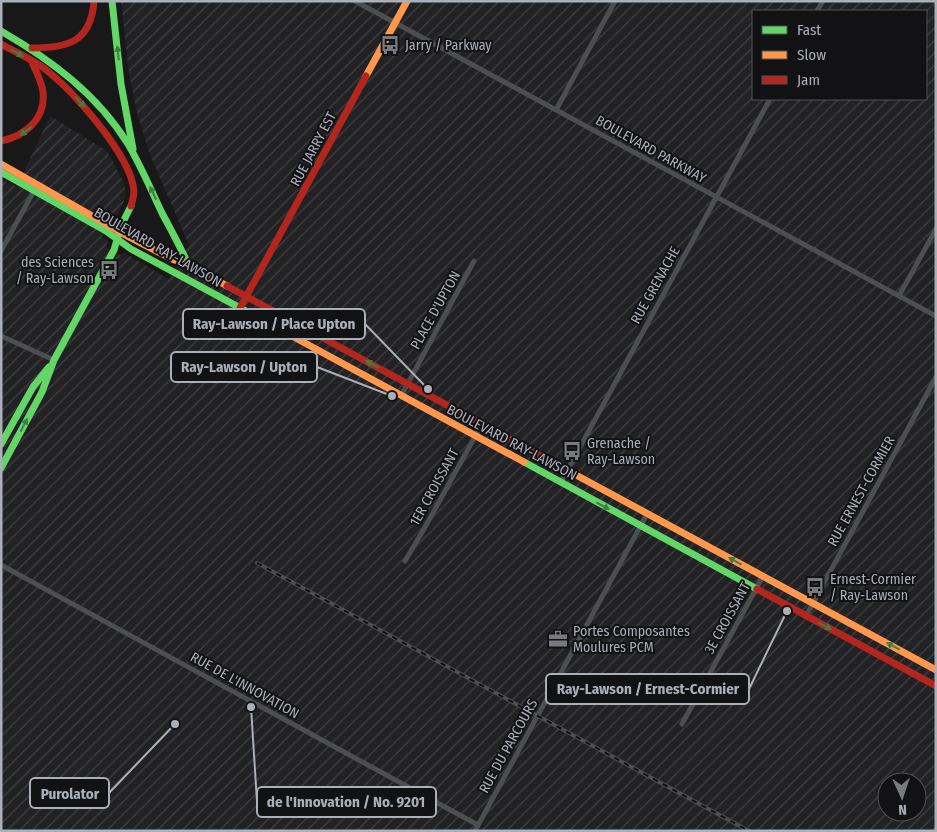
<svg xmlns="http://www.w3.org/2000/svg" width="937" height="832" font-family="'Fira Sans Condensed',sans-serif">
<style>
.industrial{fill:url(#industrial-furrows);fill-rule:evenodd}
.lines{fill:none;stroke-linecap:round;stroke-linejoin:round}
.street{stroke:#4d4e51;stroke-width:5}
.fast{stroke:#63d668;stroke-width:7}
.slow{stroke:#ff974d;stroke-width:7}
.jam{stroke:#b3261e;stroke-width:7}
.rail-casing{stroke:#4e4e50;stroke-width:4}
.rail{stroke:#121214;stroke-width:2;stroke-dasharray:5.5;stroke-linecap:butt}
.oneway{fill:#3f7e42}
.labels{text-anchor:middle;stroke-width:4;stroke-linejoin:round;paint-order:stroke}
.poi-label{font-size:14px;fill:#abafb8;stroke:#121214;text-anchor:start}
.street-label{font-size:14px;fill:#abafb8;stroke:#121214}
.leader{fill:none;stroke:#abafb8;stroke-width:2}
.callout-dot{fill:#abafb8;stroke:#121214;stroke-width:2}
.callout{fill:#121214;stroke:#abafb8;stroke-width:2}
.callout-label{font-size:15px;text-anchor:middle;font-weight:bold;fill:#abafb8}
</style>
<defs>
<pattern id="industrial-furrows" width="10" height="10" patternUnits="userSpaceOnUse" patternTransform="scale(1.25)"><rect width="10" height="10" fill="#222224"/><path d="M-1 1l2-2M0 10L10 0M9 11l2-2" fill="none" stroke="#3f4042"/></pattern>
</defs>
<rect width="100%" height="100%" fill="#181818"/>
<path class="industrial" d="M121,1H936V831H1V179L17,187L50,116L107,151L124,183L126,193L123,204L117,215L109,217L102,236L108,241L106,247L120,255L125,253L168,279L189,245L150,155L138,117L129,74ZM753,11H926V99H753ZM887,782H917V812H887Z"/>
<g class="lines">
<path class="street" d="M355,1L936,316
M817,11L823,1
M556,110L615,1
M1,251L35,189
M899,296L936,229
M1,336L54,360
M401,396L474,261
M561,482L770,99
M405,561L424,529L482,424
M1,565L478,825
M806,616L936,377
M682,724L763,576
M475,831L647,514"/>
<path class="fast" d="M112,1L121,84L133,149
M1,31C51,60 97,94 128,144C141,166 151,190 162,213C171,230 180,246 188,264
M1,172L106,231L131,249L281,330
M1,444L33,387L49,367
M524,462L757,589
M1,468L42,392L54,360L114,250L121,226L131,206"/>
<path class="slow" d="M366,76L407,1
M1,164L129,237L174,260L188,264L227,286
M281,330L524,462
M565,469L936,670"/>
<path class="jam" d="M1,44C15,52 32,59 45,69C73,91 131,155 134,191C134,196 132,202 131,206
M32,48C68,48 91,42 94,1
M1,141C25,136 46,119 43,92C42,82 36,72 32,62
M227,286L565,469
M240,308L366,76
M757,589L936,686"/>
<g class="rail-casing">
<path id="rail" d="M257,563L749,831"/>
</g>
<use href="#rail" class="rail"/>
</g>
<defs><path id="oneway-solid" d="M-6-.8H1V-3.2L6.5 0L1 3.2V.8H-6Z" transform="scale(1.25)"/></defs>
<g class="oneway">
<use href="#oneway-solid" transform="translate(17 53) rotate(30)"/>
<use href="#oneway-solid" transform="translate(118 53) rotate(-96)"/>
<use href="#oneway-solid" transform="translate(80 102) rotate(48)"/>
<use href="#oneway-solid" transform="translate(26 131) rotate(143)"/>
<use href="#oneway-solid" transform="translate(153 193) rotate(-116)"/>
<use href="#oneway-solid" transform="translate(372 364) rotate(-151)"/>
<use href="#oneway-solid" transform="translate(24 425) rotate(-62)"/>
<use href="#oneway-solid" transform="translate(603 506) rotate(28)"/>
<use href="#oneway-solid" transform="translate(735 561) rotate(-151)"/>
<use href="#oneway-solid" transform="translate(825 626) rotate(29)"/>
<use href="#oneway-solid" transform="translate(893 646) rotate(-152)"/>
</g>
<defs>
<g id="bus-bare" transform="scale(1.5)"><path d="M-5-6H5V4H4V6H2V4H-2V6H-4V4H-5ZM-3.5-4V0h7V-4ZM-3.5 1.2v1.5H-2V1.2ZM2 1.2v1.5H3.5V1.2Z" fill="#787a80" stroke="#121214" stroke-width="2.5" paint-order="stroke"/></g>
<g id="office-bare" transform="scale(1.5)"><path d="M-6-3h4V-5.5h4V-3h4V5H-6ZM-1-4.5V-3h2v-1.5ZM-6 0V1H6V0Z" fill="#787a80" stroke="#121214" stroke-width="2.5" paint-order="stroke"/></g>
</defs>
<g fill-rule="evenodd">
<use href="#bus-bare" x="390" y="45"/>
<use href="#bus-bare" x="109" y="270"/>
<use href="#bus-bare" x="572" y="451"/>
<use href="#bus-bare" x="815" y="587"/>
<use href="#office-bare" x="558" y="639"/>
</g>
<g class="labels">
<g class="poi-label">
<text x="405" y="50">Jarry / Parkway</text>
<text x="94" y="267" text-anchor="end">des Sciences<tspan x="94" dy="16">/ Ray-Lawson</tspan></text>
<text x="587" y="448">Grenache /<tspan x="587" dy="16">Ray-Lawson</tspan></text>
<text x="830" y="584">Ernest-Cormier<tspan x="830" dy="16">/ Ray-Lawson</tspan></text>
<text x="573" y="636">Portes Composantes<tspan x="573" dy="16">Moulures PCM</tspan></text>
</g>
<g class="street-label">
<text transform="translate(313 149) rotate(-62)" y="5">RUE JARRY EST</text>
<text transform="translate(651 149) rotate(29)" y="5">BOULEVARD PARKWAY</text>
<text transform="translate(158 247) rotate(30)" y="5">BOULEVARD RAY-LAWSON</text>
<text transform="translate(655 285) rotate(-61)" y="5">RUE GRENACHE</text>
<text transform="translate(435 310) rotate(-61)" y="5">PLACE D'UPTON</text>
<text transform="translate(512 442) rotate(28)" y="5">BOULEVARD RAY-LAWSON</text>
<text transform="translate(434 487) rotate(-61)" y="5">1ER CROISSANT</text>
<text transform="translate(861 491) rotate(-61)" y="5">RUE ERNEST-CORMIER</text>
<text transform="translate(727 618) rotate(-61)" y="5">3E CROISSANT</text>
<text transform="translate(245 685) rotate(29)" y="5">RUE DE L'INNOVATION</text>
<text transform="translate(508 746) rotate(-61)" y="5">RUE DU PARCOURS</text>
</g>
</g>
<path class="leader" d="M428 389L365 324M392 396L317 367M787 611L749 689M175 724L109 793M251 707L257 802"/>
<g class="callout-dot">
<circle cx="428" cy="389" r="5"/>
<circle cx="392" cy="396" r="5"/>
<circle cx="787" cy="611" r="5"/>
<circle cx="175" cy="724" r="5"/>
<circle cx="251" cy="707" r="5"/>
</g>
<g class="callout">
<rect x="183" y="309" width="182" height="30" rx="5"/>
<rect x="171" y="352" width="146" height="30" rx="5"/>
<rect x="546" y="674" width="203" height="30" rx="5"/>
<rect x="30" y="778" width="79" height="30" rx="5"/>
<rect x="257" y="787" width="179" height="30" rx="5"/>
</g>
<g class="callout-label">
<text x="274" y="329">Ray-Lawson / Place Upton</text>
<text x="244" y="372">Ray-Lawson / Upton</text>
<text x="648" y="694">Ray-Lawson / Ernest-Cormier</text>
<text x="70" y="799">Purolator</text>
<text x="346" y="807">de l'Innovation / No. 9201</text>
</g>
<rect width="937" height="832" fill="none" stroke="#abafb8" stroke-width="5"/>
<rect x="752" y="10" width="175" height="90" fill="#121214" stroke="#4f5156"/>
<rect x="762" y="26" width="25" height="8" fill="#63d668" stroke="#4f5156"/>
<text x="797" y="35" font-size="15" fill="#abafb8">Fast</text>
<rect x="762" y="51" width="25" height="8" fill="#ff974d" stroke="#4f5156"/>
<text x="797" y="60" font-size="15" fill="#abafb8">Slow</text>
<rect x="762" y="76" width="25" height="8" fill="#b3261e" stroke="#4f5156"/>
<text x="797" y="85" font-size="15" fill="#abafb8">Jam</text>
<g transform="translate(902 797) rotate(177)"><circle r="24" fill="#121214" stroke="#4f5156"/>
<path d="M0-4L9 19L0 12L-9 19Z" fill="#787a80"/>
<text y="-8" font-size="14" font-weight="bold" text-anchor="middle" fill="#abafb8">N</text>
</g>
</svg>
